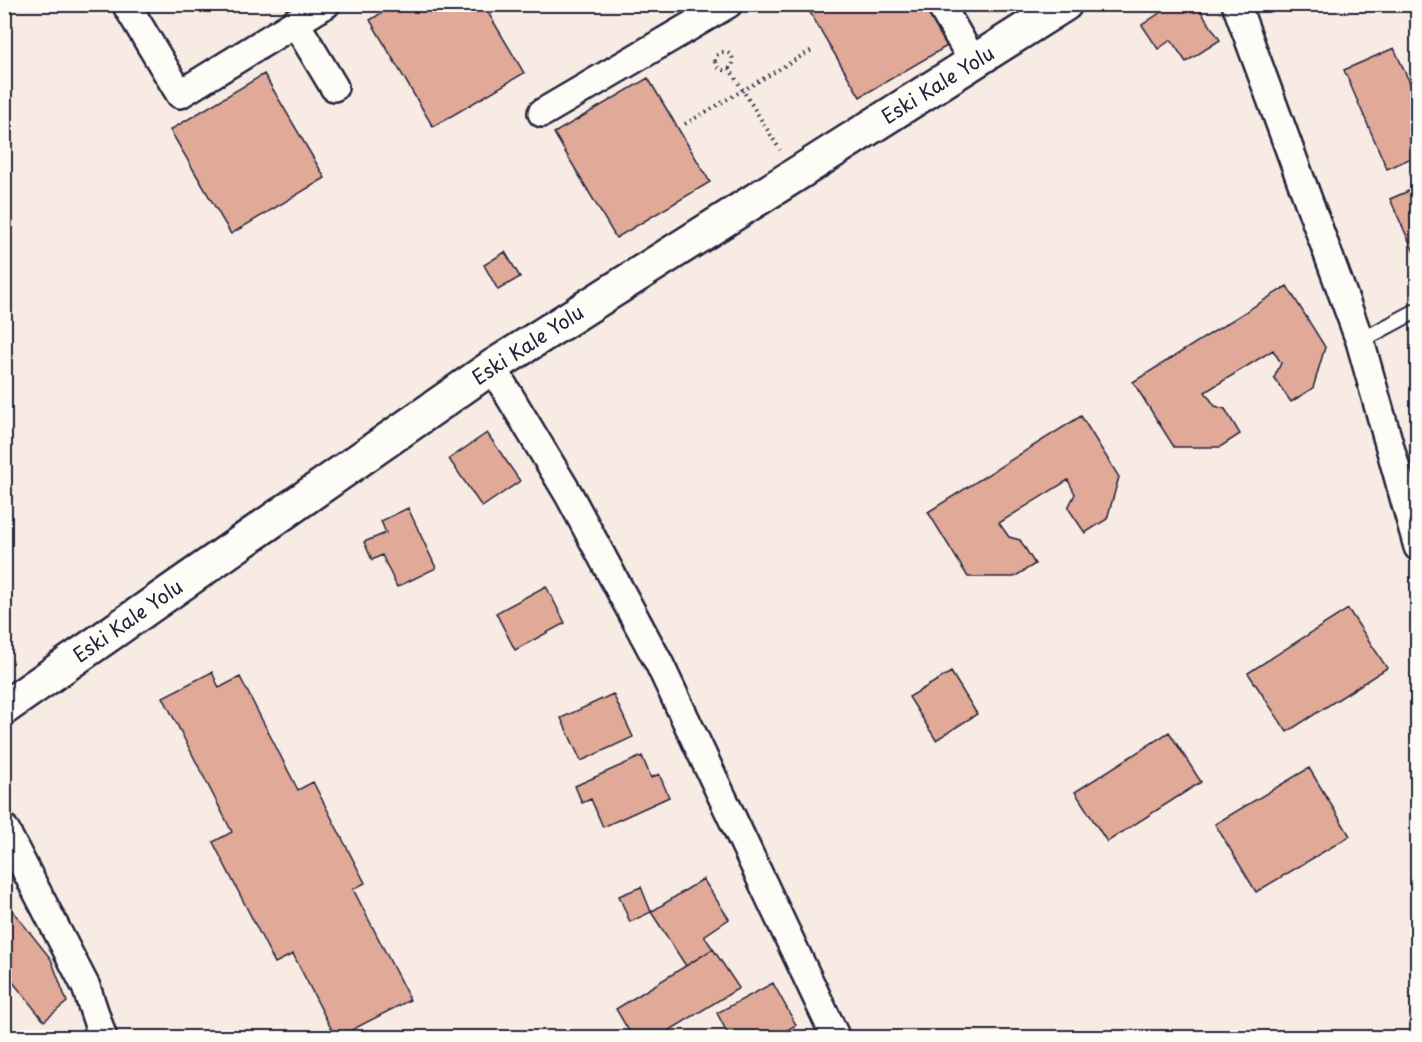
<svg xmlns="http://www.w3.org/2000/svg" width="1422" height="1042" font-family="'Playpen Sans',sans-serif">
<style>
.building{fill:#e0a998;stroke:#22223b;stroke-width:1.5}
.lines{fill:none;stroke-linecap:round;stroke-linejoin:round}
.service-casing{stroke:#22223b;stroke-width:18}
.minor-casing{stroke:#22223b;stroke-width:32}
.tertiary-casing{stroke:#22223b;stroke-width:38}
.path{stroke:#22223b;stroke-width:4;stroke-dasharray:1.5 4.5;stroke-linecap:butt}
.service{stroke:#fdfcf7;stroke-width:14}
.minor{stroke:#fdfcf7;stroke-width:27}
.tertiary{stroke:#fdfcf7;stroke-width:33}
.labels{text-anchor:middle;stroke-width:4.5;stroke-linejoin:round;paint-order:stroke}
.street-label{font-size:20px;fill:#22223b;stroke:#fdfcf7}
</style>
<rect width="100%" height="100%" fill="#f7ebe4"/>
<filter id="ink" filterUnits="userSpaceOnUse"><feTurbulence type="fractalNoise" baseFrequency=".0167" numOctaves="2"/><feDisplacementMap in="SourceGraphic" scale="12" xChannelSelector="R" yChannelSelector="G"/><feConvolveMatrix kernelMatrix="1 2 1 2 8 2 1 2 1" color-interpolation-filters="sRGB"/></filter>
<g filter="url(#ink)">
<path class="building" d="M396,4H483L524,73L433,127L370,20Z
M805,4H932L954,42L860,97Z
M1173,4H1196L1220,40L1186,62L1171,40L1158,49L1142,25Z
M1394,48L1418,101V155L1387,169L1344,70Z
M264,74L325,178L231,234L170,130Z
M648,78L710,182L616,238L554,133Z
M1418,187V258L1417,259L1390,199Z
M505,252L520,277L498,290L484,265Z
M1287,286L1325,347L1313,388L1291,402L1274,378L1281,363L1273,350L1205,392L1215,406L1225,409L1240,434L1220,447H1174L1133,382Z
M1081,416L1119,477L1107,519L1085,533L1068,508L1075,494L1068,480L999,523L1009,537L1020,540L1035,564L1014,577H968L928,512Z
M487,433L520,481L482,507L449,459Z
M408,508L436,568L397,587L382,555L372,560L364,542L386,533L381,521Z
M546,586L565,623L515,650L496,613Z
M1348,609L1387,668L1287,732L1248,673Z
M212,672L219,688L240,677L298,790L313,782L365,883L353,889L410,1000L336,1038L293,954L275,963L213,842L232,832L163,697Z
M951,672L977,714L936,740L909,697Z
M613,694L633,737L581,761L561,718Z
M1169,732L1201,782L1107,842L1075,792Z
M642,756L651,778L659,774L669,797L603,827L591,799L582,803L575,786Z
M1309,768L1350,836L1256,892L1215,824Z
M703,879L729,919L704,936L713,949L686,966L651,912Z
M641,887L651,912L630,922L619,896Z
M4,900L51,959L67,1002L44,1021L4,971Z
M713,949L739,988L657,1038H633L616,1009Z
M773,983L796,1025L773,1038H730L717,1013Z"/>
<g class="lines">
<g class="service-casing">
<path id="service" d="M1360,341L1418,310"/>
</g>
<g class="minor-casing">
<path id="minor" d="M126,4L180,94L326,4
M940,4L974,63
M1236,4L1360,341L1418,547
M295,22L334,87
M542,113L728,4
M492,367L569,495L659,663L836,1038
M4,828L86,987L103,1038"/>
</g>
<g class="tertiary-casing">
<path id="tertiary" d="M4,708L492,367L1065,4"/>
</g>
<path class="path" d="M715 61a9 9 0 1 1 18 0a9 9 0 1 1-18 0Z
M729,68L780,150
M685,124L812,50"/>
<use href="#service" class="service"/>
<use href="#minor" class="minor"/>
<use href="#tertiary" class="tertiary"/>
</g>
</g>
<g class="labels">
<g class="street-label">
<text transform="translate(938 85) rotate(-32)" y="7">Eski Kale Yolu</text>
<text transform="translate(528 345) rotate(-33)" y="7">Eski Kale Yolu</text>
<text transform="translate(128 621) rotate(-35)" y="7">Eski Kale Yolu</text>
</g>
</g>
<rect width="1422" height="1042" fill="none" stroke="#fdfcf7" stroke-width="24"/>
<rect x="12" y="12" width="1398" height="1018" fill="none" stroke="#22223b" stroke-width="2" filter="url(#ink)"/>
</svg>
